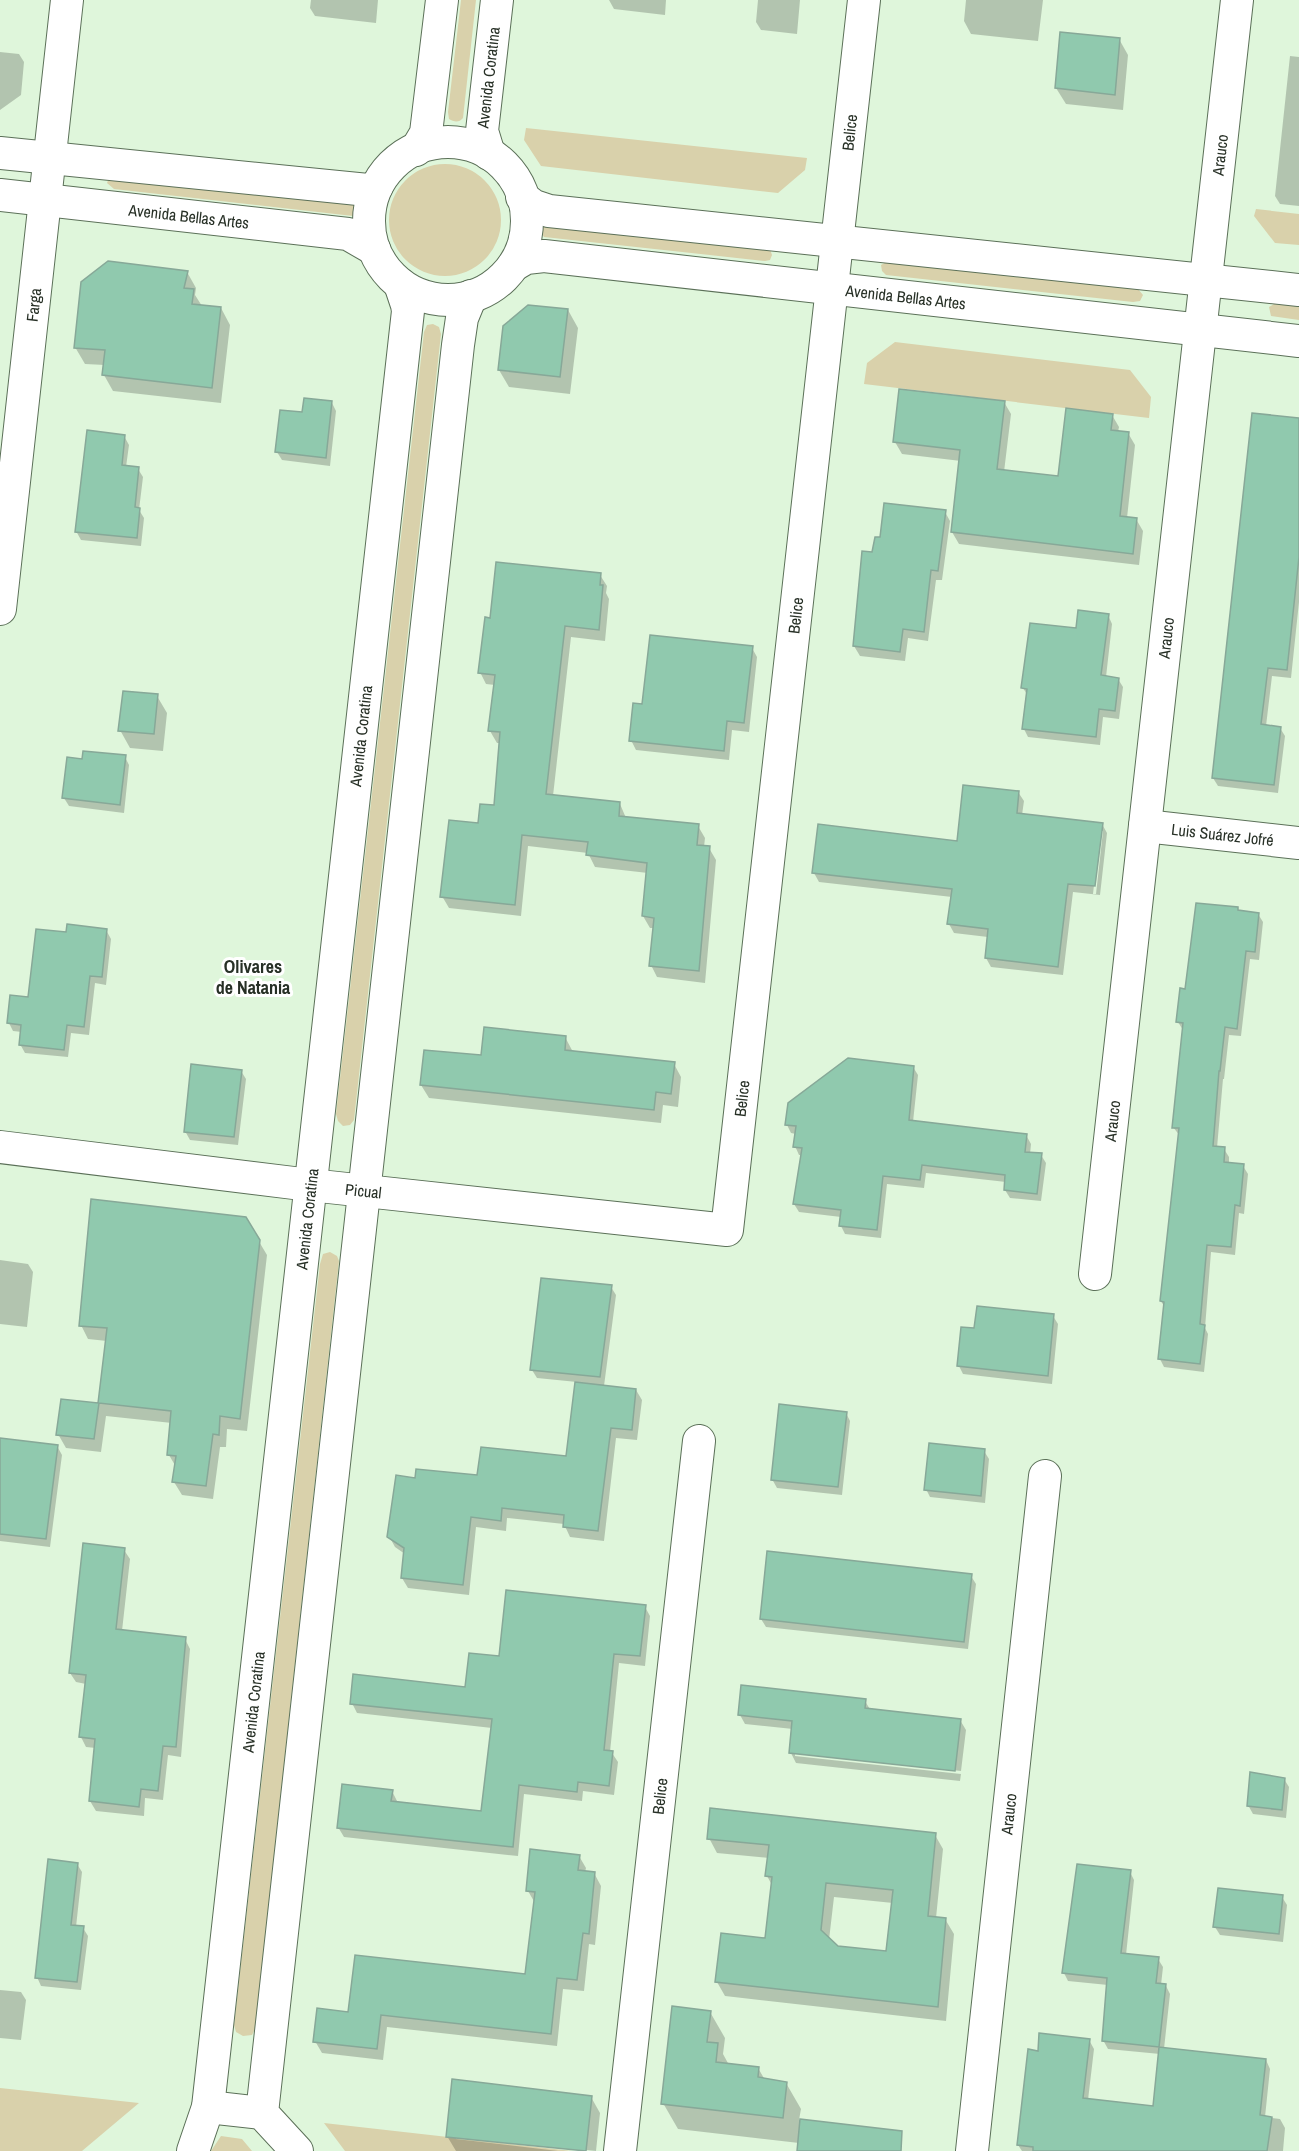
<svg xmlns="http://www.w3.org/2000/svg" width="1299" height="2151" font-family="'Archivo Narrow',sans-serif">
<style>
.green{fill:#d9d1ab}
.shadow{fill:#0003;fill-rule:evenodd}
.building{fill:#90c9ae;stroke:#87a898;stroke-width:1.5;fill-rule:evenodd}
.lines{fill:none;stroke-linecap:round;stroke-linejoin:round}
.street-casing{stroke:#5b7058;stroke-width:34}
.street{stroke:#fff;stroke-width:32}
.labels{text-anchor:middle;stroke-width:6;stroke-linejoin:round;paint-order:stroke}
.street-label{font-size:16px;fill:#273026;stroke:#fff}
.neighbourhood-label{font-size:18px;font-weight:bold;fill:#273026;stroke:#fff}
</style>
<rect width="100%" height="100%" fill="#dff6db"/>
<path class="green" d="M461,0H476L463,118C459,123 454,122 449,119L448,112Z
M526,128L807,158L805,170L778,193L541,166L524,140Z
M389 220a56 56 0 1 1 112 0a56 56 0 1 1-112 0Z
M109,178L358,204L360,207L358,215L353,216L114,189L107,183Z
M1256,209L1299,214V245L1275,243L1254,216Z
M543,223L770,249L772,255L770,260L765,261L544,237L538,229Z
M888,261L1134,288L1138,289L1143,295L1140,301L1133,302L886,275L882,271L881,265Z
M1274,304L1299,306V320L1271,316L1269,307Z
M433,324L439,327L441,334L354,1120L350,1125L343,1126L338,1121L336,1114L424,332L427,325Z
M895,342L1130,370L1151,397L1149,418L864,384L867,363Z
M330,1252L337,1256L339,1261L255,2029L252,2035L243,2036L236,2032L234,2025L320,1264L323,1254Z
M0,2088L139,2103L82,2151H0Z
M324,2123L572,2151H345Z
M221,2136L242,2139L252,2151H211Z"/>
<path class="shadow" d="M311,0H378L376,23L315,16L310,8Z
M609,0H666L665,15L614,9Z
M758,0H800L797,34L761,30L756,22Z
M966,0H1043L1038,41L971,34L964,21Z
M1119,39L1128,55L1123,110L1066,104L1056,88Z
M0,52L19,54L24,62L21,95L0,110Z
M1290,56L1299,57V206L1280,204L1275,196Z
M187,272L196,288L195,295L202,306L221,308L230,325L221,403L113,391L104,375L105,365L85,364L75,347Z
M568,310L578,328L570,394L509,387L499,370Z
M1004,402L1011,414L1004,472L1060,477L1112,415L1119,427L1118,432L1128,433L1135,445L1127,518L1136,519L1143,531L1139,565L959,544L952,532L961,461L902,454L895,442Z
M332,403L336,411L330,466L282,460L277,452L304,414Z
M1299,420V602L1291,678L1272,676L1266,726L1280,728L1285,736L1278,793L1218,786L1213,778Z
M124,436L129,445L126,467L138,469L143,477L139,510L144,518L141,546L81,540L76,531Z
M945,512L950,521L942,580H936L928,641L908,638L905,661L860,656L854,646L874,553L881,539Z
M600,575L607,586L606,593L609,599L605,641L571,637L553,796L620,804L626,818L698,826L705,838L704,847L709,848L716,860L705,983L657,977L651,965L655,928H650L643,916L648,873L595,867L588,853L528,846L521,916L449,908L442,896L479,825L495,807L501,743H497L490,731L495,685L486,684L480,672L491,619Z
M1108,615L1112,624L1106,677L1118,679L1123,687L1119,719L1103,717L1100,745L1028,737L1024,729L1028,696L1023,688L1077,630Z
M752,648L757,657L749,732L732,730L729,760L636,750L631,740L643,706Z
M157,696L167,713L163,751L130,748L120,730Z
M125,757L129,765L124,813L69,806L64,798L83,761Z
M1018,792L1024,801L1022,815L1102,824L1107,833L1100,895L1073,892L1063,975L991,967L986,958L988,937L954,933L949,924L952,897L819,882L814,873L958,842ZM1100,831H1103L1096,894H1093Z
M1239,912L1258,914L1263,922L1259,960L1250,959L1241,1036L1229,1035L1224,1079H1223L1217,1148L1224,1149L1229,1157V1164L1243,1166L1248,1174L1244,1214L1239,1213L1235,1255L1211,1252L1205,1328L1208,1334L1204,1372L1164,1367L1160,1359L1165,1308L1161,1301L1180,1136L1173,1127L1183,1030L1178,1022L1186,990Z
M106,930L111,939L106,985L95,983L89,1035L71,1033L68,1057L25,1053L20,1044L22,1032L13,1031L9,1023L29,998L68,934Z
M565,1037L573,1052L674,1064L681,1077L678,1107L663,1105L661,1123L429,1098L421,1085L482,1057Z
M913,1067L918,1075L913,1122L1026,1135L1031,1144L1030,1154L1041,1155L1046,1163L1041,1201L1010,1198L1005,1190L1006,1182L926,1173L924,1188L887,1184L881,1238L845,1234L841,1226V1217L799,1212L794,1204L802,1155H799L795,1146L796,1134L791,1133L787,1125Z
M241,1071L246,1079L238,1145L190,1140L185,1131Z
M245,1218L267,1255L247,1431L227,1429L226,1447H220L213,1499L182,1495L174,1482L176,1467L169,1455L172,1423L106,1416L101,1452L66,1448L58,1434L62,1400L100,1404L107,1341L88,1339L81,1325Z
M0,1260L28,1264L33,1272L27,1327L0,1324Z
M611,1287L616,1295L604,1386L636,1390L642,1400L637,1440L616,1438L604,1541L570,1537L564,1524L507,1518L506,1531L476,1527L469,1595L408,1588L402,1578L405,1554L395,1547L389,1536L417,1480L479,1477L568,1457L577,1382L537,1378L532,1370Z
M1053,1316L1058,1324L1052,1384L963,1374L959,1366L975,1330Z
M846,1413L850,1421L842,1495L777,1488L772,1479Z
M0,1440L57,1446L62,1455L50,1547L0,1541Z
M984,1451L989,1459L985,1503L930,1497L926,1489Z
M124,1550L130,1559L122,1631L185,1639L190,1649L181,1757L168,1755L163,1800L145,1798L144,1816L96,1811L90,1801L96,1748L86,1747L81,1737L86,1684L76,1682L70,1673Z
M971,1576L976,1584L968,1649L766,1627L761,1619Z
M645,1607L650,1616L645,1666L619,1663L610,1752L612,1753L618,1762L614,1795L583,1791L582,1801L524,1794L518,1856L344,1837L338,1827L392,1791L398,1803L483,1813L492,1728L357,1713L352,1703L466,1688L500,1658Z
M865,1701L871,1711L960,1720L966,1730L961,1771L795,1753V1756L961,1774L960,1781L796,1763L791,1753L793,1729L745,1724L740,1715Z
M1284,1779L1289,1787L1286,1818L1253,1814L1248,1805Z
M935,1835L943,1849L936,1918L945,1919L954,1934L946,2021L725,1996L717,1982L767,1940L772,1885L767,1876L769,1858L717,1853L709,1838ZM834,1897L893,1903L887,1953L838,1948L829,1940Z
M579,1856L586,1868L585,1872L594,1873L601,1886L595,1945L589,1944L584,1991L563,1989L557,2046L387,2027L383,2060L322,2053L315,2041L349,2013L527,1976L535,1903L528,1891Z
M77,1864L82,1872L76,1927L83,1928L88,1936L81,1990L41,1986L37,1977Z
M1130,1872L1134,1880L1126,1955L1158,1959L1163,1967L1161,1985L1166,1986L1170,1994L1164,2049L1266,2060L1270,2069L1265,2117L1280,2119L1285,2128L1283,2151H1022L1018,2145L1039,2052L1089,2040L1094,2049L1088,2100L1154,2108L1160,2054L1108,2049L1103,2040L1108,1985L1068,1981L1064,1973Z
M1282,1897L1287,1905L1283,1942L1220,1935L1215,1927Z
M0,1990L21,1992L26,2000L21,2040L0,2038Z
M710,2012L725,2038L723,2054L729,2065L758,2068L765,2080L786,2083L801,2109L799,2120L870,2129L879,2151H798L799,2143L678,2129L663,2103Z
M591,2097L600,2113L596,2151L456,2136V2139L558,2151H456L447,2136Z"/>
<path class="building" d="M1060,32L1120,38L1115,95L1055,88Z
M108,261L188,271L184,288L194,289L192,304L221,307L212,388L102,375L105,350L74,348L81,282Z
M528,305L568,309L560,377L498,370L503,326Z
M899,389L1005,401L997,469L1058,476L1066,408L1113,414L1111,430L1129,432L1120,516L1137,518L1133,554L951,532L960,450L893,442Z
M304,398L332,401L326,458L275,452L280,410L302,412Z
M1252,413L1299,418V557L1287,670L1268,668L1261,724L1281,727L1274,785L1212,778Z
M87,430L125,435L122,465L139,467L135,507L140,508L137,538L75,532Z
M884,503L946,510L938,571L931,570L924,632L903,629L900,652L853,646L862,551L872,552L875,537H880Z
M496,562L601,573L600,585H603L599,630L565,626L546,794L620,802L619,816L699,824L697,845L710,846L699,971L649,966L654,918L642,916L647,863L586,855L588,842L522,835L515,905L440,897L449,820L478,823L480,804L494,805L500,732L488,731L495,675L478,673L485,617L490,618Z
M1078,610L1109,614L1101,675L1119,678L1115,711L1099,709L1096,737L1022,729L1027,689L1021,688L1030,623L1076,628Z
M650,635L753,646L744,723L727,721L724,751L629,741L633,703L642,704Z
M123,691L158,694L154,734L118,731Z
M83,751L126,755L120,805L62,798L67,757L82,759Z
M963,785L1019,791L1017,813L1103,823L1095,886L1068,884L1058,967L985,958L988,929L947,924L952,889L812,873L818,824L957,841Z
M1196,903L1238,907V910L1259,913L1255,952L1246,951L1237,1029L1225,1027L1220,1071H1219L1213,1146L1225,1147L1224,1162L1244,1164L1240,1206L1235,1205L1231,1247L1207,1245L1200,1324L1205,1325L1200,1364L1158,1359L1164,1302L1160,1301L1179,1128H1172L1183,1023L1176,1022L1180,988L1185,989Z
M67,924L107,929L102,977L90,976L84,1027L67,1025L64,1050L19,1045L21,1025L7,1023L10,995L28,997L36,929L66,932Z
M484,1027L566,1036L565,1050L675,1062L671,1094L656,1092L654,1110L420,1085L424,1050L481,1055Z
M848,1058L914,1066L909,1120L1027,1134L1025,1152L1042,1153L1037,1194L1004,1190L1005,1175L922,1165L920,1180L883,1176L877,1230L839,1226L841,1210L793,1204L802,1148L793,1147L796,1126L785,1125L788,1103Z
M191,1064L242,1070L234,1137L184,1132Z
M91,1199L246,1217L260,1240L240,1419L220,1416L219,1435L213,1434L206,1486L172,1482L176,1456L167,1455L171,1411L99,1403L94,1439L56,1435L61,1399L98,1403L107,1328L79,1326Z
M541,1278L612,1285L600,1377L530,1370Z
M977,1306L1054,1314L1048,1376L957,1366L961,1327L974,1328Z
M575,1382L636,1389L632,1430L611,1428L598,1531L563,1527L564,1515L502,1508L501,1521L471,1517L463,1585L401,1578L404,1548L387,1537L396,1475L415,1478L416,1469L477,1475L481,1447L566,1456Z
M779,1404L847,1412L838,1487L771,1480Z
M0,1438L58,1445L46,1539L0,1534Z
M929,1443L985,1449L981,1496L924,1490Z
M83,1543L125,1548L116,1629L186,1637L176,1747L163,1746L158,1791L141,1789L139,1807L89,1801L95,1739L79,1737L86,1675L69,1673Z
M767,1551L972,1574L964,1642L760,1619Z
M506,1590L646,1605L640,1656L614,1654L604,1750L613,1751L609,1786L578,1782L577,1792L519,1785L513,1847L337,1828L342,1784L393,1790L391,1801L481,1811L492,1719L350,1704L353,1674L465,1687L469,1653L499,1656Z
M741,1685L866,1699L865,1708L961,1719L955,1771L789,1753L792,1721L738,1715Z
M1250,1772L1285,1778L1282,1810L1247,1806Z
M710,1808L936,1833L928,1916L946,1918L938,2007L715,1982L721,1933L765,1938L772,1877L765,1876L769,1845L707,1839ZM826,1883L893,1890L886,1951L838,1946L821,1930Z
M530,1849L580,1855L578,1870L595,1872L589,1934L583,1933L577,1980L557,1978L551,2034L381,2015L377,2049L313,2042L317,2008L348,2012L355,1955L525,1974L535,1892L526,1891Z
M48,1859L78,1863L71,1925L84,1926L77,1982L35,1978Z
M1077,1864L1131,1870L1121,1953L1159,1957L1156,1983L1166,1984L1159,2047L1102,2041L1107,1978L1062,1973Z
M1218,1888L1283,1895L1279,1934L1213,1927Z
M672,2006L711,2011L707,2042L718,2043L716,2062L759,2067L758,2077L787,2082L783,2118L661,2104Z
M1039,2033L1090,2039L1083,2098L1153,2106L1159,2047L1266,2059L1260,2115L1272,2117L1267,2151H1033V2147L1017,2145L1028,2049L1038,2051Z
M452,2079L592,2096L586,2151L446,2137Z
M800,2119L902,2131L901,2151H797Z"/>
<g class="lines">
<g class="street-casing">
<g id="street">
<circle cx="448" cy="221" r="79"/>
<path d="M416,150L426,133L442,0"/>
<path d="M0,153L368,190L377,186"/>
<path id="s1" d="M489,154L482,131L497,0"/>
<path id="s2" d="M0,195L348,234L374,249"/>
<path d="M522,197L534,206L549,211L1299,290"/>
<path id="s3" d="M514,265L526,258L544,256L1299,341"/>
<path id="s4" d="M0,609L67,0"/>
<path id="s5" d="M1145,826L1299,843"/>
<path id="s6" d="M0,1147L310,1185L727,1230L864,0"/>
<path id="s7" d="M1095,1274L1237,0"/>
<path d="M208,2107L262,2113"/>
<path id="s8" d="M193,2151L208,2107L408,311L407,305L400,284"/>
<path d="M297,2151L262,2113L458,345L462,318L471,296"/>
<path id="s9" d="M620,2151L699,1441"/>
<path id="s10" d="M972,2151L1045,1476"/>
</g>
</g>
<use href="#street" class="street"/>
</g>
<g class="labels">
<g class="street-label">
<text dy="6" stroke="none"><textPath href="#s1" startOffset="78">Avenida Coratina</textPath></text>
<text dy="6" stroke="none"><textPath href="#s6" startOffset="1836">Belice</textPath></text>
<text dy="6" stroke="none"><textPath href="#s7" startOffset="1126">Arauco</textPath></text>
<text dy="6" stroke="none"><textPath href="#s2" startOffset="190">Avenida Bellas Artes</textPath></text>
<text dy="6" stroke="none"><textPath href="#s3" startOffset="396">Avenida Bellas Artes</textPath></text>
<text dy="6" stroke="none"><textPath href="#s4" startOffset="306">Farga</textPath></text>
<text dy="6" stroke="none"><textPath href="#s6" startOffset="1350">Belice</textPath></text>
<text dy="6" stroke="none"><textPath href="#s7" startOffset="640">Arauco</textPath></text>
<text dy="6" stroke="none"><textPath href="#s8" startOffset="1426">Avenida Coratina</textPath></text>
<text dy="6" stroke="none"><textPath href="#s5" startOffset="78">Luis Suárez Jofré</textPath></text>
<text dy="6" stroke="none"><textPath href="#s6" startOffset="864">Belice</textPath></text>
<text dy="6" stroke="none"><textPath href="#s7" startOffset="154">Arauco</textPath></text>
<text dy="6" stroke="none"><textPath href="#s6" startOffset="366">Picual</textPath></text>
<text dy="6" stroke="none"><textPath href="#s8" startOffset="940">Avenida Coratina</textPath></text>
<text dy="6" stroke="none"><textPath href="#s8" startOffset="454">Avenida Coratina</textPath></text>
<text dy="6" stroke="none"><textPath href="#s9" startOffset="357">Belice</textPath></text>
<text dy="6" stroke="none"><textPath href="#s10" startOffset="339">Arauco</textPath></text>
</g>
<g class="neighbourhood-label">
<text x="253" y="973">Olivares<tspan x="253" dy="21">de Natania</tspan></text>
</g>
</g>
</svg>
